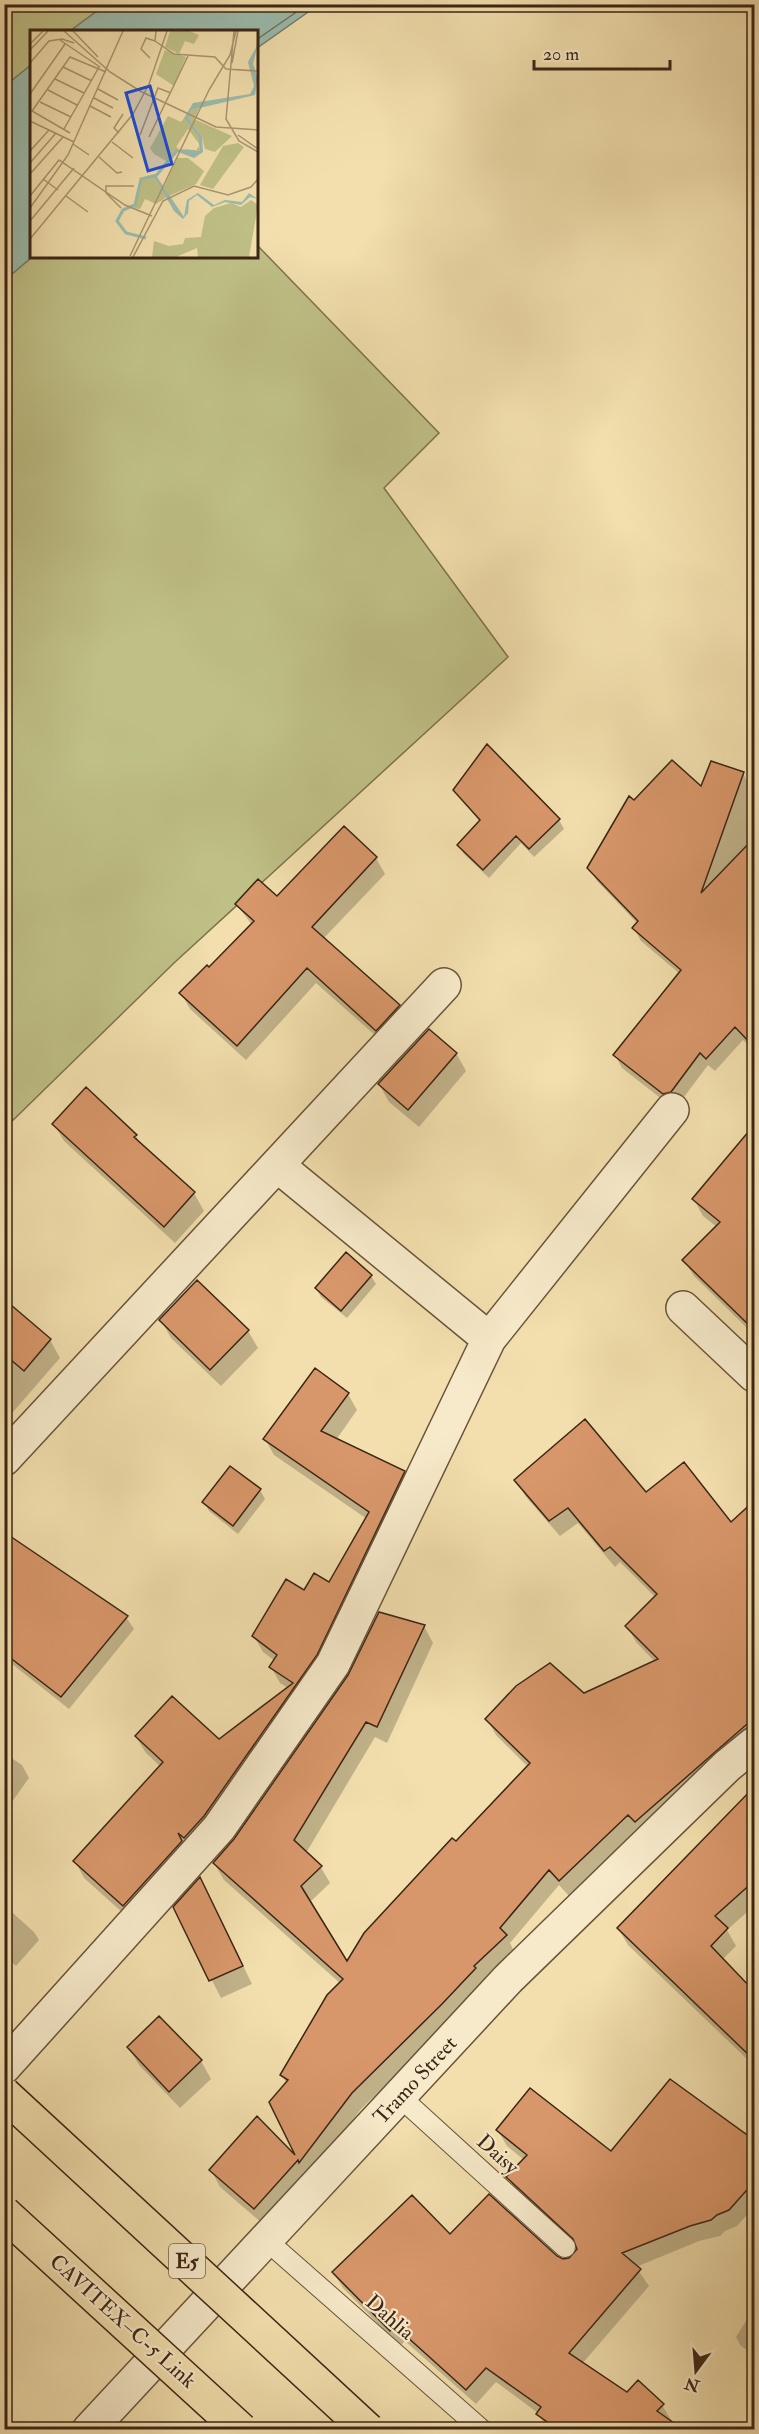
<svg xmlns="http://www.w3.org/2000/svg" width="759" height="2434" font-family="'IM FELL Double Pica',serif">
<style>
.green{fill:#bfc086;stroke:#7d724e;stroke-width:1.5}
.water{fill:#9bbcae;stroke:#758071;stroke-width:1.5}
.shadow{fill:#0003}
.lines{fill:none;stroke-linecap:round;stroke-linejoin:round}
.shore{stroke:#6b7062;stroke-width:1.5}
.building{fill:#d8976a;stroke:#3b2515;stroke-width:1.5}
.service-casing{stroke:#69543b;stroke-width:22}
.minor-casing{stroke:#69543b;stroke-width:36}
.service{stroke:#f7eaca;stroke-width:20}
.minor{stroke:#f7eaca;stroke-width:33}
.motorway-bridge-casing{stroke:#3b2515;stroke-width:36;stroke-linecap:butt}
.motorway-bridge{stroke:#f2dfad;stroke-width:33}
.labels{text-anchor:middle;stroke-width:4.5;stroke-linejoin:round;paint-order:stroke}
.shield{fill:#f7eaca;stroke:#73604b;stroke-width:1.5}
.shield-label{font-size:20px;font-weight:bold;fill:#3b2515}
.street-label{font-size:21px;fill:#3b2515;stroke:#f7eaca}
.inset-river{fill:none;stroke:#9bbcae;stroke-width:3}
.inset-road{fill:none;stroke:#a99570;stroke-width:1.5}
.view{fill:#1d4ed8;fill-opacity:0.15;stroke:#1d4ed8;stroke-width:3}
.inset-edge{fill:none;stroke:#3b2515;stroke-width:3}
</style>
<rect width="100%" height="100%" fill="#f2dfad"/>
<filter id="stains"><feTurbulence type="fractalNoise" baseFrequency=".00333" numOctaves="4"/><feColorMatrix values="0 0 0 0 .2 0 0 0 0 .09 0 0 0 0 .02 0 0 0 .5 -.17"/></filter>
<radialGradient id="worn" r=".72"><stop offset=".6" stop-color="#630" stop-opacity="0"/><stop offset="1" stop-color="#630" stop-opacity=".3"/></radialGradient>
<path class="green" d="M15,5H105L70,31L32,32L31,65L5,86V17Z
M257,245L439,433L384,488L508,657L174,963L5,1128V280L32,257L256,256Z"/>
<path class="water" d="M105,5V4L318,5L257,48L256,32L70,31Z
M31,65L32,257L5,280V86Z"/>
<path class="shadow" d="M487,746L559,820L564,829L534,857L521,843L489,878L464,854L459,846L480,822L455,790Z
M743,773L750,788L754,792V1051L743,1040L715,1071L708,1065L678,1105L672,1107L622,1068L615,1055L680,974L641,941L634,928L638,924L597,881L589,868L634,803L702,789Z
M344,828L376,858L385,874L323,939L399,1006L407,1021L386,1045L316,983L246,1060L190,1009L181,993L209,969L252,925L237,905L277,898Z
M456,1053L466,1071L419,1127L389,1102L379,1084Z
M54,1124L136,1136L142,1147L194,1193L204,1211L175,1243L64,1141Z
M750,1133L754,1137V1338L750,1331L694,1276L684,1260L717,1227L703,1216L694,1200Z
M371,1276L376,1284L347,1318L321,1297L316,1288Z
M4,1301L50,1340L60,1358L6,1420L10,1427L4,1433Z
M161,1320L248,1331L258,1348L221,1386L171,1338Z
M348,1394L357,1410L336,1440L404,1472L413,1489L326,1671L133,1922L84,1878L75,1861L161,1767L146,1753L136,1737L219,1741L288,1688L280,1683L271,1667L275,1661L263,1652L254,1636L305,1592L330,1584L367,1519L274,1455L265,1439Z
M231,1468L260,1490L265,1499L238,1534L209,1511L204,1502Z
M516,1480L646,1494L730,1524L754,1503V1742L639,1830L569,1896L559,1885L510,1943L515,1953L451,2021L361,2109L309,2177L264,2225L220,2187L211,2170L257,2118L299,2161L287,2084L282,2075L341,1984L224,1880L214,1863L424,1626L433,1643L387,1743L375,1737L306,1853L320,1866L330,1883L309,1903L347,1964L456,1843L528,1767L496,1735L487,1719L584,1695L655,1662L636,1642L627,1626L656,1598L620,1562L615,1567L578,1523L560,1536L526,1497Z
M4,1553L126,1617L134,1629L69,1709L7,1660L4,1663Z
M4,1753L22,1765L29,1778L4,1813Z
M754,1790V1906L727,1930L736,1946L722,1960L754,1994V2055L749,2061L628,1945L618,1928Z
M209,1896L252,1984L221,1998L175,1908Z
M4,1905L34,1932L39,1940L16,1966L4,1956Z
M165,2025L201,2061L211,2079L180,2108L139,2065L129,2048Z
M670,2081L754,2142V2207L737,2226L725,2231L720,2236L699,2241L636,2267L649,2286L582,2364L627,2394L662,2405L671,2420L663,2430H547L538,2413L496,2382L476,2404L405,2341L400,2346L343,2288L334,2273L450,2237L556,2257L563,2260H570L579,2249L517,2193L508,2177L524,2160L507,2146L498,2131L611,2153Z
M754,2308V2355L741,2346L736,2337Z
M754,2416V2430H742Z
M4,2417L21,2430H4Z"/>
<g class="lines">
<path class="shore" d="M256,40L308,4"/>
</g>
<path class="building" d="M487,744L560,819L529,849L516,836L483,870L457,845L480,820L453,790Z
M672,760L701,786L711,761L744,772L701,893L754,838V1047L735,1027L706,1059L700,1053L671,1092L663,1094L613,1055L681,970L632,928L638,921L587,868L629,796L634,800Z
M344,826L377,857L312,927L400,1005L376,1031L307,968L237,1046L179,993L207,965L209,967L254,921L235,904L258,879L277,896Z
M429,1029L457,1053L408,1110L378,1084Z
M86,1087L137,1135L134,1137L195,1192L164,1227L52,1124Z
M754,1125V1330L682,1260L720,1222L692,1199Z
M346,1252L372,1275L341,1311L315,1288Z
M197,1280L249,1330L210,1370L159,1320Z
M4,1299L51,1339L24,1371L4,1354Z
M315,1368L349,1393L321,1431L405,1471L317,1655L204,1816L184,1838L178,1833L182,1841L123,1906L73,1861L163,1762L135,1736L172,1696L219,1739L293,1683L269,1667L277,1655L252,1636L286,1579L304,1590L314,1573L329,1582L369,1512L263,1439Z
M585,1419L646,1492L684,1462L731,1522L754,1501V1718L635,1822L628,1815L559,1881L549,1870L500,1928L507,1935L474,1966L476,1968L442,2004L352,2093L299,2163L298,2160L254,2209L209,2170L257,2116L295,2155L269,2102L288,2080L280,2075L327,1995L343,1979L213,1863L234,1839L348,1675L379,1612L425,1625L377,1727L366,1722L294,1840L322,1866L301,1886L347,1961L364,1933L452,1838L456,1841L530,1763L485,1719L516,1686L550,1663L584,1693L658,1659L625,1626L657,1594L610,1547L604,1551L568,1508L549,1521L514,1480Z
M230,1466L261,1489L233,1526L202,1502Z
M4,1532L128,1616L61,1697L4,1653Z
M754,1787V1881L715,1916L728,1928L711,1946L754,1991V2060L617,1928Z
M200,1877L243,1966L209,1981L173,1907Z
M159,2016L202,2060L169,2092L127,2047Z
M670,2079L754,2140V2182L729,2210L717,2215L711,2220L690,2226L622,2253L641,2269L569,2353L627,2392L638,2380L664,2404L657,2411L684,2430H559L536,2414L541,2407L486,2368L466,2390L395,2326L390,2331L332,2272L412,2195L450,2234L489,2194L557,2256L563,2259L569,2258L577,2249L573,2239L506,2177L527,2155L496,2130L530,2088L611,2151Z"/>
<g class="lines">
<g class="service-casing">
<path id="service" d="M399,2096L565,2247
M266,2240L482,2430"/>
</g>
<g class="minor-casing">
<path id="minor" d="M277,1165L489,1339
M683,1308L754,1375
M4,1459L444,985
M4,2067L219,1828L333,1664L489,1339L672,1110
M89,2430L508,1979L727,1766L754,1744"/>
</g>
<use href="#service" class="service"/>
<use href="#minor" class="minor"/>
<g class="motorway-bridge-casing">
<path id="motorway-bridge" d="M4,2094L368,2430
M4,2213L241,2430"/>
</g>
<use href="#motorway-bridge" class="motorway-bridge"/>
</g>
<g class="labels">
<rect class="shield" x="169" y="2244" width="36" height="34" rx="4.5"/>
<g class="shield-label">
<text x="187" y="2268">E5</text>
</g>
<g class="street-label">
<text transform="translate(415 2080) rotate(-47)" y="7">Tramo Street</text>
<text transform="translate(498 2154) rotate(42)" y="7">Daisy</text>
<text transform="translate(390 2317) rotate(41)" y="7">Dahlia</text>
<text transform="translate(123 2321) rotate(42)" y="7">CAVITEX–C-5 Link</text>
</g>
</g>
<g transform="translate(30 30)">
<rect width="228" height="228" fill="#f2dfad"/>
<path d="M140,1H159L169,5L164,14L155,11L149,24L135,17ZM135,20L156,27L144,56L126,44ZM169,78L164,89L202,106L185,122L175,119L172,107L159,89L161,80ZM138,86L151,92L154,88L168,106L170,121L148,118L136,131L124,124L120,118ZM158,99L170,115L165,122L146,117ZM208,113L214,117L183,159L170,155L193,116ZM147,128H158L174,141L166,154L139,166L134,157ZM124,146L137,167L126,174L115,169L110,179L104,178L111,150ZM221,170L227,174V181L219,227H168L167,218L146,227H122L124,211L139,216L153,214L155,208L171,207L175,186L184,178L201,173L211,177Z" fill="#bfc086" fill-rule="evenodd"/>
<path d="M228,14L223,34L228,48L225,65L161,80L159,89L172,107L173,122L164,128L148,122L127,147L154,187L157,170L168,163L184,175L195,170L212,172L219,163L228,169L220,167L211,175L195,172L182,177L167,165L159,171L158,183L153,189L144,181L124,146L146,119L170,121L168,106L154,88L163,73L220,64L224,56L218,32Z" fill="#9bbcae"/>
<path class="inset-river" d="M116,208L96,203L87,191L93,180L105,175L111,149L127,145"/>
<path class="inset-road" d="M34,1L80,42L110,61L186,97L228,100M43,1L68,27M126,1L125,11L144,24L185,27L196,39L228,41M204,1L196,89L209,111L228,122M30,10L70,37M0,14L13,1M0,20L18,1M120,28L111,19L116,8L125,11M0,33L19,11L32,9L44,13M202,33L208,1M33,37L62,51M25,49L54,63M68,59L88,70M18,60L47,75M0,64L35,14M64,68L83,78M10,72L41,87M60,76L81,87M0,91L44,112M34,99L69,37M40,103L2,81L40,27L76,42M89,103L84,98L93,84M110,105L128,58L141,63M208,105L228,119M119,107L158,26M82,112L103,128M43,114L59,125M0,121L19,100M69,127L87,143L92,142M0,133L26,103M0,144L33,107M13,149L28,160M0,166L29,130L95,175L122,186M36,166L58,182M0,178L38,125L93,1M91,178L76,163V156H104M0,191L44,138M0,209L103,84L119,54L137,1M100,226L179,60L200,25L206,1M103,227L133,171L164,156L198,165L221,157L228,149"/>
<path class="view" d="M120,56L142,134L118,141L96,63Z"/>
<rect width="228" height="228" class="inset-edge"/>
</g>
<rect width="759" height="2434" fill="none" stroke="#f2dfad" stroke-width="24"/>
<rect x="6" y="6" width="747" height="2422" fill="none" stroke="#3b2515" stroke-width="3"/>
<rect x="12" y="12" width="735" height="2410" fill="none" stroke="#3b2515" stroke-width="1.5"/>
<g transform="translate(696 2371) rotate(196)" stroke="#f7eaca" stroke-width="4.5" paint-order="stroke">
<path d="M0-4.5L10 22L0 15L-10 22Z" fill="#3b2515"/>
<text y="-9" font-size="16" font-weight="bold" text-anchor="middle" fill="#3b2515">N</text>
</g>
<path d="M534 60v9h136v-9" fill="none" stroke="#3b2515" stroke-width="3"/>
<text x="543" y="60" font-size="18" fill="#3b2515" stroke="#f7eaca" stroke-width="4.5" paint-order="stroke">20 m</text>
<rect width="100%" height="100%" filter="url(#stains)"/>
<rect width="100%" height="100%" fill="url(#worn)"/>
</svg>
